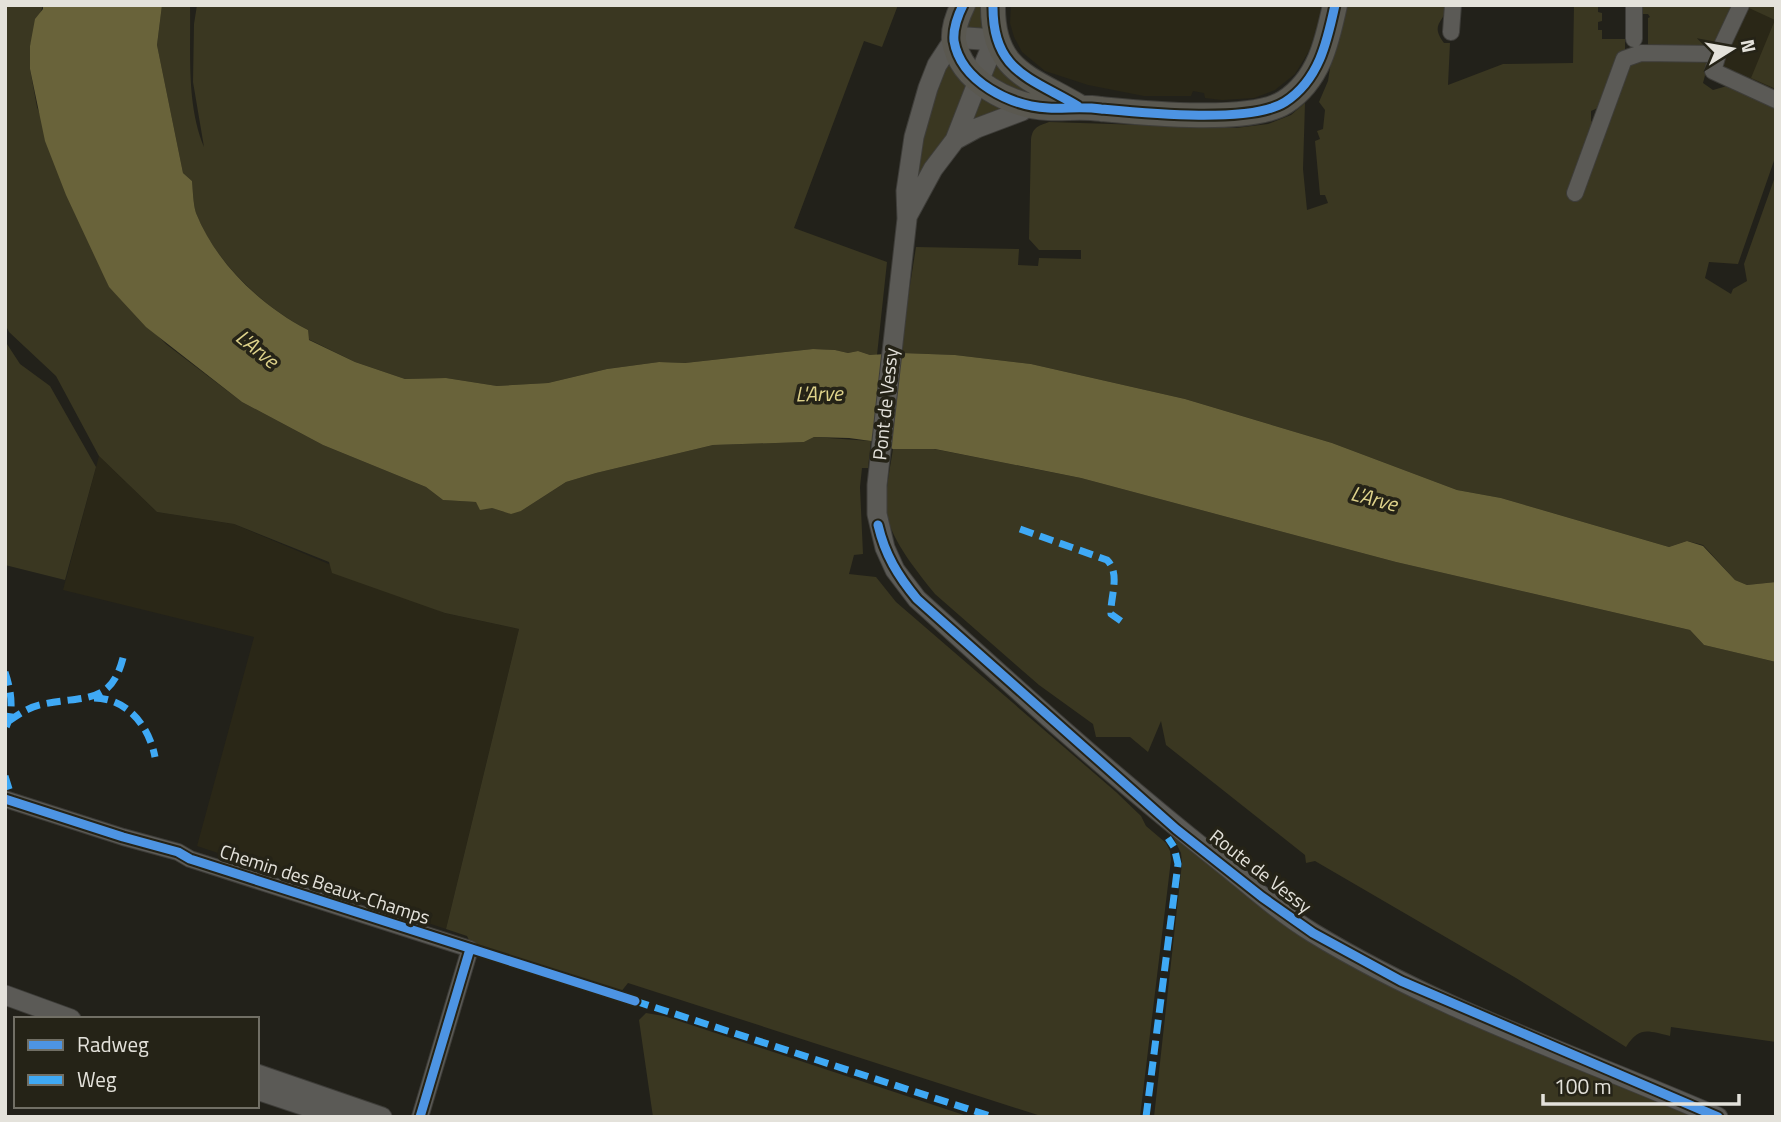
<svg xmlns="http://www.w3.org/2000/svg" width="1781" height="1122" font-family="'Titillium Web',sans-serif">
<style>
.built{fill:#2a2717}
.green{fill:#3a3721}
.water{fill:#69633a}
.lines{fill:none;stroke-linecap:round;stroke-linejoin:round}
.minor-casing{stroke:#3e3d39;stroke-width:18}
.tertiary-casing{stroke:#3e3d39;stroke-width:21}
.secondary-casing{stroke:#3e3d39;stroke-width:23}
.primary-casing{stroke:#3e3d39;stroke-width:26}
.minor{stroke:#5b5a56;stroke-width:16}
.tertiary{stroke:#5b5a56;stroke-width:19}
.secondary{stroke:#5b5a56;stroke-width:21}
.primary{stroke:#5a5850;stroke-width:24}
.quiet{stroke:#3fa9f5;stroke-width:7;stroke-dasharray:14 7;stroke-linecap:butt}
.cycleway-casing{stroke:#252317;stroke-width:13}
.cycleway{stroke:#4d94e3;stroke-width:9}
.labels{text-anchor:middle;stroke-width:7;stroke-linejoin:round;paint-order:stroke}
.street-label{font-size:19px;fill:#e4e2db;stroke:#252317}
.water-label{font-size:21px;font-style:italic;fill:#ded28a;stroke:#252317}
</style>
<rect width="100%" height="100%" fill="#22211a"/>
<path class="built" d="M1011,5H1321L1319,22L1309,51L1295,74L1275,90L1254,98L1222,100L1205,98L1204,93L1193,91L1191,96H1144L1088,85L1045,71L1022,52L1014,37L1010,23Z
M1747,5H1776V93L1717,67Z
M99,456L157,512L234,524L445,613L519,629L446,929L197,846L254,637L63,590Z"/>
<path class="green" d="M5,5H43L30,46V69L37,107L109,287L166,344L242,402L323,445L426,487L443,500L476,502L504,512L521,511L566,482L596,473L713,445L804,442L814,437L871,441L868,468H862L860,487L863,554L854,555L849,574L876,577L896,602L1116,792L1141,816L1146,826L1166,843L1170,851L1171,860L1140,1117H1044L628,983L620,993L472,946L467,936L446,929L519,629L445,613L332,573L329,562L234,524L157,512L99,456L56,376L9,332L5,324Z
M162,5H190C191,51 186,104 204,147L193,82L194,24L197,5H898L882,47L864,41L794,228L887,262L877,355H870L858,351L848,353L835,350L813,349L685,363L659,362L607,369L548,383L497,386L446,378L405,379L355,362L308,339V330C262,306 215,262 196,213C193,204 193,191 192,181L183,173L157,45Z
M972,5H984L985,28L965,29Z
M1346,5H1447C1445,23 1429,23 1444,43H1450L1448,85L1503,64L1573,63L1574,5H1598V12L1602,13V21L1598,22V30H1602V39H1625V50L1621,51L1600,107L1591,111V121L1595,125L1622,71L1634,59L1700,58L1708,64L1703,83L1713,90L1727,86L1776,106V155L1738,264L1709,262L1705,278L1731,294L1733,289L1747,281L1744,264L1776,174V582L1747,585L1735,580L1703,545L1687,541L1669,547L1501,498L1457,490L1332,443L1185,399L1031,364L955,355L902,353L904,324L916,247L1019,249L1018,265L1038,266L1039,258L1081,259V250H1039L1029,239L1031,139C1033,127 1038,126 1049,122L1236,128L1268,124L1291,115L1305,103L1303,169L1307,210L1328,203L1325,195H1320L1315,141L1320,139L1317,131L1323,129L1325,110L1319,102L1328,81L1331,62Z
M1642,5H1732L1717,38L1710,47L1648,48V18L1650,17L1648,14H1642Z
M1751,5H1776V89L1751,78L1775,20L1749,8Z
M997,54L1022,82L1025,96L991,79Z
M950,62L970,86L957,124L914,190L921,136L945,66Z
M980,92L1012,109L967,128Z
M5,341L20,364L50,386L96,467L65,580L5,565Z
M893,449H934L1081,478L1396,562L1690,630L1704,645L1776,662V1042L1671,1027L1670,1036C1647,1031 1640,1026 1626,1047L1516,978L1315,861L1306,863L1305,855L1166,745L1161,721L1148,752L1130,737H1096L1093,724L1039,685L935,594C919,574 891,540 887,515C884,493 890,470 893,449Z
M1173,837L1205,858L1255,901L1701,1117H1154L1182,863L1181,853Z
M646,1013L664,1016L970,1117H653L639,1020Z"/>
<path class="water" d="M43,5H162L157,45L183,173L192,181C193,191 193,203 196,213C216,263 261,306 308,330L309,340L355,362L405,379L446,378L497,386L548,383L607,369L659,362L685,363L813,349L835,350L848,353L858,351L870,355L902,353L955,355L1031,364L1185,399L1332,443L1457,490L1501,498L1669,547L1687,541L1703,546L1735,580L1747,585L1776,582V662L1704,645L1690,630L1396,562L1081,478L935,449H893L871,441L849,438L814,437L804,442L713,445L596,473L566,482L521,511L511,514L492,508L480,510L476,502L443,500L426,487L323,445L242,402L146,327L109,287L66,195L45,141L30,69V46L35,19L43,9Z"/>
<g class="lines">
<g class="minor-casing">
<path id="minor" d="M1634,5V39
M1741,5L1718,54L1713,71L1776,100
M1451,32L1453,5
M1575,193L1624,59L1641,53L1718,54
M5,799L123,837L178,852L190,859L470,949L420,1117"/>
</g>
<g class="tertiary-casing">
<path id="tertiary" d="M954,39L937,65L928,88L914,137L906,191L907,219L877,485V514L885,548L895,570L917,599C1014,687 1111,775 1213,856C1246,882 1277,911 1313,933C1439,1010 1583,1058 1718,1117
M955,140L977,128L1022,111L1030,105
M908,215L933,169L955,140L978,81
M5,995L71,1019
M257,1074L382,1117
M257,1090L338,1117"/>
</g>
<g class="secondary-casing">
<path id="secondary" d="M954,39L967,38L995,40L978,81"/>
</g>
<g class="primary-casing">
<path id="primary" d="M963,5C958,15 953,30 954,41C961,82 1011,106 1048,108C1066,109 1081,106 1101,109C1143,113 1251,124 1285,102C1319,80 1327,42 1335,5
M993,5C992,71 1029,77 1078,106"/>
</g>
<use href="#minor" class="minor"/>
<use href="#tertiary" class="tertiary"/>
<use href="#secondary" class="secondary"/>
<use href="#primary" class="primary"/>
<path class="quiet" d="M1020,529L1107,560C1121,574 1110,597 1111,614L1121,621
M5,672C11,690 15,712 5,729
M94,698C127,698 149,726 155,757
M9,721C20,713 31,706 44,704C86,695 112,706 124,654
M5,776L13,802
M635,1001L993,1117
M1146,1117L1178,864L1174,847L1168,838"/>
<g class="cycleway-casing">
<path id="cycleway" d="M963,5C958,15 953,30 954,41C961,82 1011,106 1048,108C1066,109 1081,106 1101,109C1143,113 1251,124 1285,102C1319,80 1327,42 1335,5
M993,5C992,71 1029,77 1078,106
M878,525C885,555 898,576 917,599L1176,829L1262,897L1313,933L1401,981L1718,1117
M5,799L123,837L178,852L190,859L635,1001
M420,1117L470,949"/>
</g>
<use href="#cycleway" class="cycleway"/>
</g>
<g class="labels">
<g class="street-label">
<text transform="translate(885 404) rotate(-84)" y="7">Pont de Vessy</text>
<text transform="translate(1261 871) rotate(38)" y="7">Route de Vessy</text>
<text transform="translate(325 884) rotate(18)" y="7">Chemin des Beaux-Champs</text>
</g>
<g class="water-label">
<text transform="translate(257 349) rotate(39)" y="7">L'Arve</text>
<text transform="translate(819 394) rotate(-1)" y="7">L'Arve</text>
<text transform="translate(1374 499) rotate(15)" y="7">L'Arve</text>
</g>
</g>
<rect width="1781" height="1122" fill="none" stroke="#e4e2db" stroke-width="14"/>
<rect x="14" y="1017" width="245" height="91" fill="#252317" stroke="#716f65" stroke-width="2"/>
<rect x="28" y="1040" width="35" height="10" fill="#4d94e3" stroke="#716f65" stroke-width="2"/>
<text x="77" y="1052" font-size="21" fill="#e4e2db">Radweg</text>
<rect x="28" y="1075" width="35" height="10" fill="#3fa9f5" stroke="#716f65" stroke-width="2"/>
<text x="77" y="1087" font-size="21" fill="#e4e2db">Weg</text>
<g transform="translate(1732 49) rotate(79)" stroke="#252317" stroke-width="5" paint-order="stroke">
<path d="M0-5L12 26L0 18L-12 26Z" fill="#e4e2db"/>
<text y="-10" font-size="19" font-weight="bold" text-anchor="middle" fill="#e4e2db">N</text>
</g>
<path d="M1543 1094v10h196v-10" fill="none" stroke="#e4e2db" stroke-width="3.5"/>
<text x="1554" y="1094" font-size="21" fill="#e4e2db" stroke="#252317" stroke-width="5" paint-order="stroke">100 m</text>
</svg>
